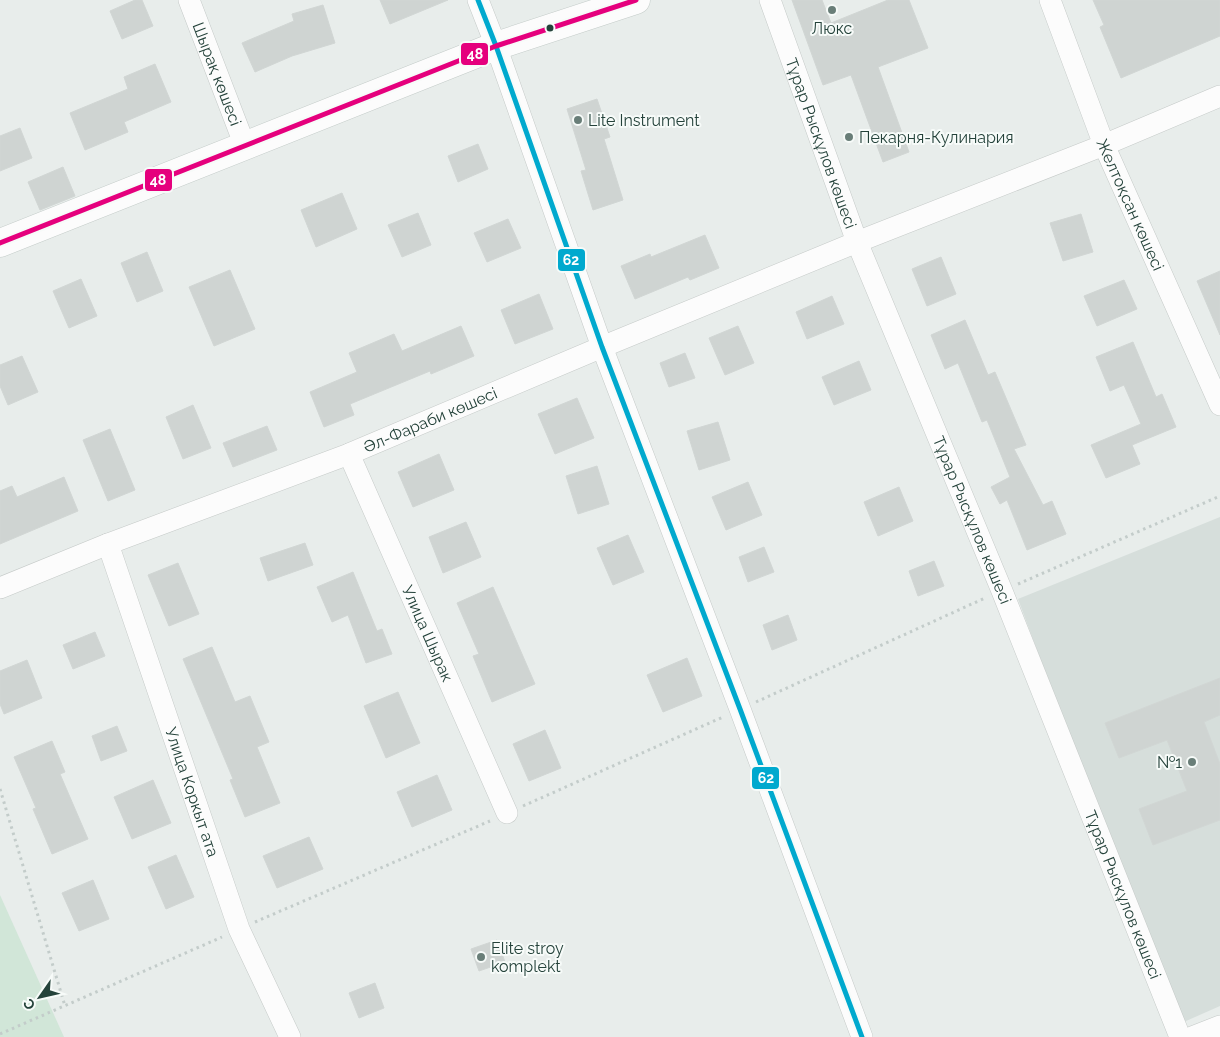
<svg xmlns="http://www.w3.org/2000/svg" width="1220" height="1037" font-family="Raleway,sans-serif">
<style>
.built{fill:#d6dedb}
.green{fill:#d1e6d8}
.building{fill:#cfd4d2;stroke:#d1d6d4}
.lines{fill:none;stroke-linecap:round;stroke-linejoin:round}
.street-casing{stroke:#c5cac8;stroke-width:22}
.secondary-casing{stroke:#c3cbc8;stroke-width:29}
.path{stroke:#c3ccca;stroke-width:3;stroke-dasharray:2.5 4;stroke-linecap:butt}
.street{stroke:#fcfcfc;stroke-width:21}
.secondary{stroke:#fcfcfc;stroke-width:28}
.bus-1-casing{stroke:#f7fbf9;stroke-width:9}
.bus-2-casing{stroke:#f7fbf9;stroke-width:9}
.bus-1{stroke:#00a9ce;stroke-width:5}
.bus-2{stroke:#e5007d;stroke-width:5}
.poi-dot{fill:#697e78;stroke:#f7fbf9;stroke-width:2}
.bus-dot{fill:#24423a;stroke:#f7fbf9;stroke-width:2}
.labels{text-anchor:middle;stroke-width:4;stroke-linejoin:round;paint-order:stroke}
.poi-label{font-size:16px;fill:#24423a;stroke:#f7fbf9;text-anchor:start}
.street-label{font-size:16px;fill:#24423a;stroke:#f7fbf9}
.line-badge{stroke:#f7fbf9;stroke-width:2}
.badge-label{font-size:14px;text-anchor:middle;font-weight:bold;fill:#fff}
</style>
<rect width="100%" height="100%" fill="#e8edeb"/>
<path class="built" d="M1220,517V1006L1177,1025L1018,599Z"/>
<path class="green" d="M0,895L64,1037H0Z"/>
<path class="building" d="M135,0H142L153,26L122,39L110,11Z
M380,0H448L390,24Z
M792,0H822L831,23L888,0H909L928,48L878,67L909,152L883,162L851,75L823,85Z
M1093,0H1220V36L1121,78L1100,27L1104,25Z
M323,5L335,43L292,56L255,72L242,43L294,21L292,14Z
M155,64L171,102L124,122L128,132L85,150L70,113L128,89L124,77Z
M597,99L610,137L604,139L623,200L593,210L581,171L586,170L567,109Z
M20,128L32,158L0,171V136Z
M478,144L488,169L458,182L448,156Z
M63,167L75,196L40,210L28,182Z
M342,193L357,229L316,247L301,210Z
M418,213L431,245L402,257L388,225Z
M1081,214L1093,252L1063,261L1050,223Z
M508,219L521,248L487,262L474,233Z
M705,235L719,268L690,280L688,277L635,299L621,266L650,254L651,257Z
M147,252L163,291L137,302L121,263Z
M941,257L956,294L927,306L912,269Z
M230,270L255,329L214,346L189,287Z
M1220,271V335L1197,281Z
M81,279L97,316L69,328L53,291Z
M1124,280L1137,309L1097,326L1084,296Z
M539,294L553,329L515,344L501,310Z
M832,296L844,324L807,339L796,312Z
M965,320L988,375L995,372L1026,445L1014,449L1043,505L1052,501L1066,534L1027,550L1007,500L1000,504L991,487L1010,477L987,420L982,422L958,363L945,369L931,335Z
M461,326L474,356L431,374L430,371L350,404L354,415L324,427L310,392L357,372L349,353L394,334L402,351Z
M738,326L754,363L725,375L709,338Z
M1133,342L1156,397L1162,394L1176,427L1132,445L1140,464L1106,478L1091,445L1141,424L1124,385L1110,391L1096,357Z
M685,353L695,378L669,387L660,363Z
M22,356L38,392L8,405L0,386V365Z
M859,361L871,390L834,405L822,377Z
M577,398L594,438L555,454L538,414Z
M193,405L211,448L183,459L166,417Z
M718,422L730,460L699,470L687,431Z
M267,426L277,450L233,467L223,443Z
M110,429L135,490L108,501L83,440Z
M439,454L454,490L413,507L398,472Z
M597,466L609,504L578,514L566,476Z
M64,477L78,511L0,544V491L12,486L17,497Z
M748,482L762,515L726,530L712,497Z
M899,487L913,521L878,536L864,502Z
M466,522L481,557L443,573L429,537Z
M628,535L644,572L613,585L597,548Z
M305,543L313,565L268,581L260,558Z
M764,547L774,572L748,582L739,557Z
M934,561L944,586L918,596L909,571Z
M178,563L199,614L169,626L148,575Z
M353,572L377,631L382,629L392,654L366,663L348,615L332,622L317,587Z
M493,587L535,684L492,702L473,656L479,654L457,603Z
M788,615L797,640L772,650L763,625Z
M95,632L105,656L73,669L63,645Z
M212,647L235,702L250,696L269,742L257,747L280,803L245,817L230,780L233,779L183,659Z
M687,658L702,696L663,712L647,675Z
M27,660L42,698L4,714L0,704V671Z
M1220,678V715L1204,722L1220,764V820L1153,845L1139,809L1187,791L1167,740L1119,758L1105,723Z
M398,692L420,743L386,758L364,706Z
M117,726L127,751L101,761L92,736Z
M545,730L561,768L529,781L513,744Z
M52,741L65,772L60,774L88,839L52,854L33,809L36,808L14,757Z
M437,775L452,810L412,827L397,792Z
M153,780L171,823L132,839L114,797Z
M309,837L323,869L277,888L263,856Z
M176,855L194,897L166,909L148,867Z
M93,880L109,919L79,931L62,893Z
M497,940L505,962L479,971L471,949Z
M375,983L384,1008L359,1018L349,993Z"/>
<g class="lines">
<g class="street-casing">
<g id="street">
<path id="s1" d="M189,0L245,146"/>
<path d="M478,0L496,46L602,347L740,709L862,1037"/>
<path id="s2" d="M770,0L857,242L1002,591L1180,1037"/>
<path id="s3" d="M1050,0L1104,145L1220,405"/>
<path id="s4" d="M349,454L507,813"/>
<path id="s5" d="M108,544L239,929L290,1037"/>
<path id="s6" d="M0,588L108,544L349,454L602,347L857,242L1104,145L1220,96"/>
<path d="M1192,1037L1220,1026"/>
</g>
</g>
<g class="secondary-casing">
<path id="secondary" d="M0,243L496,46L636,0"/>
</g>
<path class="path" d="M1018,584L1220,496
M756,702L985,598
M0,789L65,1006
M523,806L723,717
M255,922L490,821
M0,1034L222,937"/>
<use href="#street" class="street"/>
<use href="#secondary" class="secondary"/>
<g class="bus-1-casing">
<path id="bus-1" d="M478,0L496,46L602,347L740,709L862,1037"/>
</g>
<g class="bus-2-casing">
<path id="bus-2" d="M0,243L496,46L636,0"/>
</g>
<use href="#bus-1" class="bus-1"/>
<use href="#bus-2" class="bus-2"/>
</g>
<g class="poi-dot">
<circle cx="832" cy="10" r="5"/>
<circle cx="578" cy="120" r="5"/>
<circle cx="849" cy="137" r="5"/>
<circle cx="1192" cy="762" r="5"/>
<circle cx="481" cy="957" r="5"/>
</g>
<circle class="bus-dot" cx="550" cy="28" r="4.5"/>
<g class="labels">
<g class="poi-label">
<text x="832" y="34" text-anchor="middle">Люкс</text>
<text x="588" y="126">Lite Instrument</text>
<text x="859" y="143">Пекарня-Кулинария</text>
<text x="1182" y="768" text-anchor="end">№1</text>
<text x="491" y="954">Elite stroy<tspan x="491" dy="18">komplekt</tspan></text>
</g>
<g class="street-label">
<text dy="6" stroke="none"><textPath href="#s1" startOffset="79">Шырақ көшесі</textPath></text>
<text dy="6" stroke="none"><textPath href="#s2" startOffset="152">Тұрар Рысқұлов көшесі</textPath></text>
<text dy="6" stroke="none"><textPath href="#s3" startOffset="220">Желтоқсан көшесі</textPath></text>
<text dy="6" stroke="none"><textPath href="#s6" startOffset="462">Әл-Фараби көшесі</textPath></text>
<text dy="6" stroke="none"><textPath href="#s2" startOffset="558">Тұрар Рысқұлов көшесі</textPath></text>
<text dy="6" stroke="none"><textPath href="#s4" startOffset="196">Улица Шырак</textPath></text>
<text dy="6" stroke="none"><textPath href="#s5" startOffset="262">Улица Коркыт ата</textPath></text>
<text dy="6" stroke="none"><textPath href="#s2" startOffset="962">Тұрар Рысқұлов көшесі</textPath></text>
</g>
</g>
<g class="line-badge">
<rect x="460" y="42" width="29" height="24" rx="5" fill="#e5007d"/>
<rect x="144" y="168" width="29" height="24" rx="5" fill="#e5007d"/>
<rect x="557" y="248" width="29" height="24" rx="5" fill="#00a9ce"/>
<rect x="751" y="766" width="29" height="24" rx="5" fill="#00a9ce"/>
</g>
<g class="badge-label">
<text x="475" y="59">48</text>
<text x="158" y="185">48</text>
<text x="571" y="265">62</text>
<text x="766" y="783">62</text>
</g>
<g transform="translate(40 997) rotate(236)" stroke="#f7fbf9" stroke-width="4" paint-order="stroke">
<path d="M0-4L9 19L0 12L-9 19Z" fill="#24423a"/>
<text y="-8" font-size="14" font-weight="bold" text-anchor="middle" fill="#24423a">С</text>
</g>
</svg>
